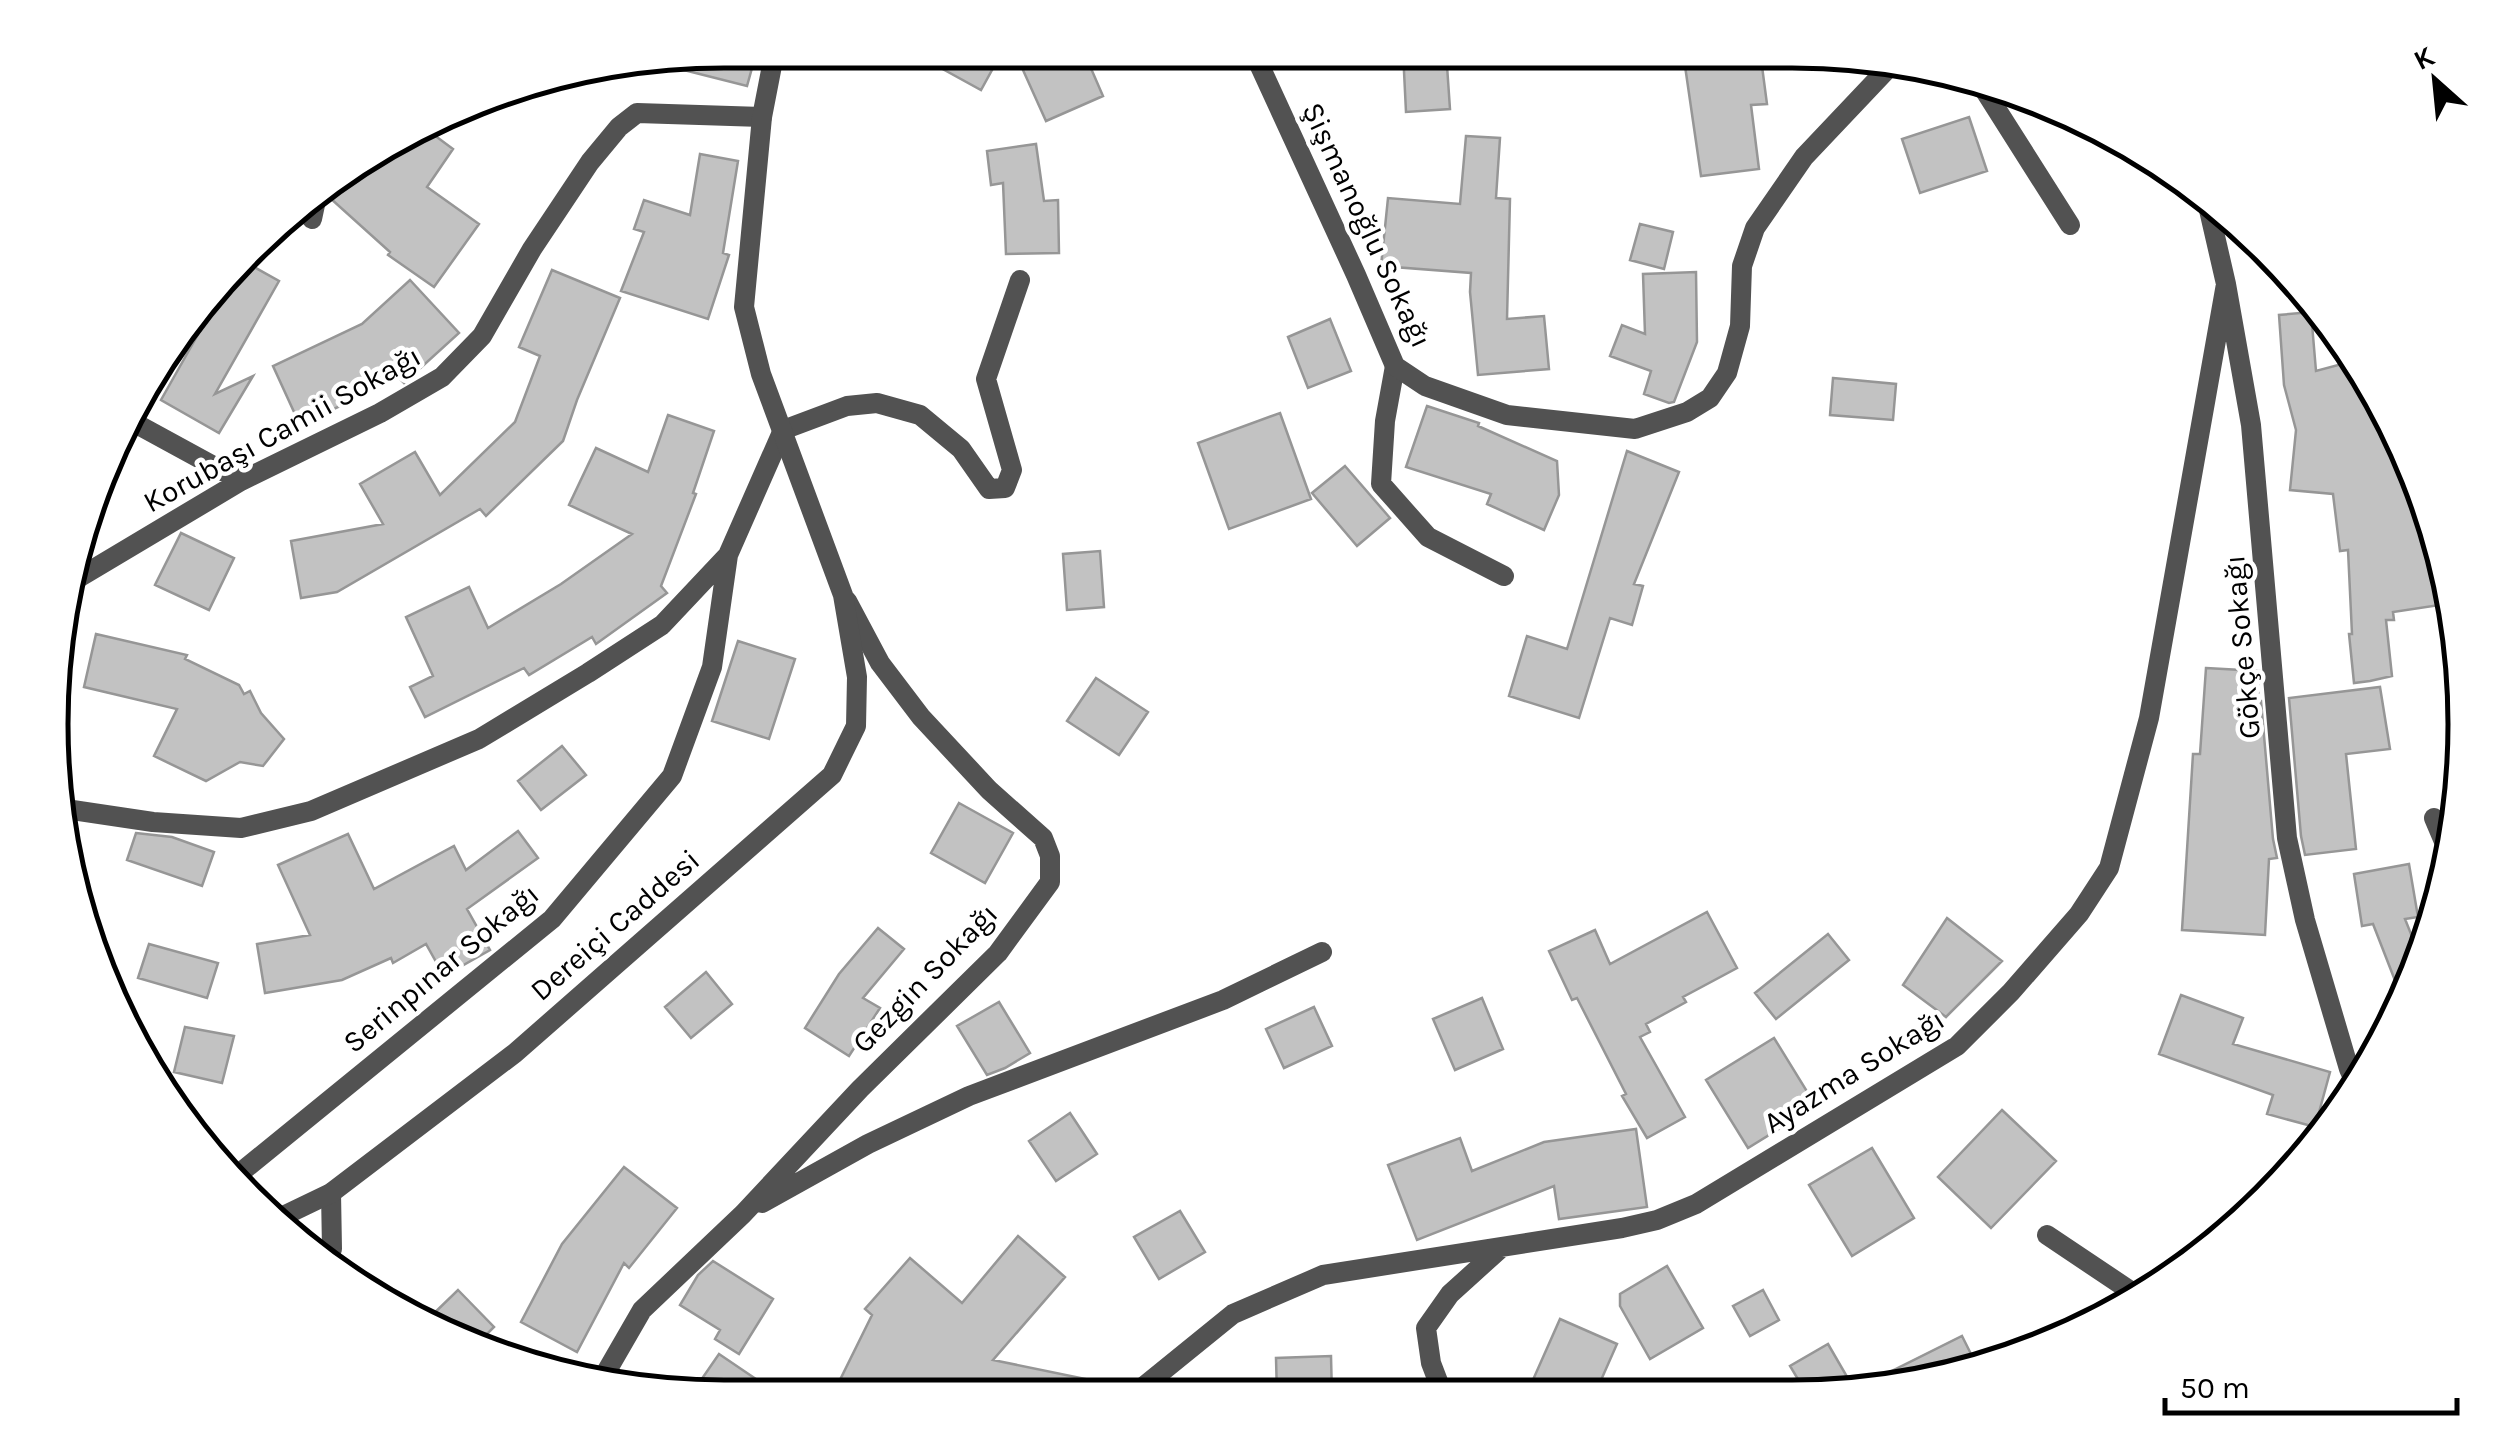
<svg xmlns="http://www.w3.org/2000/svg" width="2515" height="1448" font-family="Karla,sans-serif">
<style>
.building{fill:#c2c2c2;stroke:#969696;stroke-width:2.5}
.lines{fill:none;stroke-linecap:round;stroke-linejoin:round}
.minor{stroke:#525252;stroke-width:20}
.tertiary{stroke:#525252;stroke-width:20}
.labels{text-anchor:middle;stroke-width:9;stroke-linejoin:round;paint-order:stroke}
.street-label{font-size:30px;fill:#000;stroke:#fff}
.rim{fill:none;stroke:#000;stroke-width:5}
</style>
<rect width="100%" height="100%" fill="#fff"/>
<path class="building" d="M724,50H757L747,86L652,62Z
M908,50H1003L981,90Z
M1014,50H1083L1103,96L1046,121Z
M1403,51H1446L1450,109L1406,112Z
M1740,51H1760L1767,104L1751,105L1759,169L1701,176L1684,59Z
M1969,117L1987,171L1920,193L1902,139Z
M426,129L453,149L427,187L479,224L434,287L388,255L390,252L330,198L331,180Z
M1466,136L1500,138L1496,198L1510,199L1507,319L1544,316L1549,369L1478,375L1470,292L1471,273L1381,266L1388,198L1460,204Z
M1036,144L1044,201L1058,200L1059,253L1006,254L1003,183L991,185L987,151Z
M700,154L738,161L723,253L729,255L708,319L621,291L644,232L634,229L644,200L690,215Z
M1640,224L1673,232L1664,269L1630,260Z
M245,262L279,281L215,394L253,376L219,433L161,400L205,322L195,316Z
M552,270L620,298L577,400L563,441L486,516L480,509L337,592L301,598L291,541L383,524L360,484L415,452L440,495L515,422L540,356L519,347Z
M1696,272L1697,342L1674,402L1669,403L1644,394L1651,371L1610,356L1622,325L1645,334L1643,274Z
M410,280L459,333L404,383L399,378L300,425L273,366L362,324Z
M2311,312L2316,371L2357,360L2413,464L2452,592L2453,603L2393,612L2394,620H2386L2392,676L2370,681L2354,683L2349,634H2352L2348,550L2340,551L2333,494L2290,490L2296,430L2284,385L2279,315Z
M1330,319L1351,371L1308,388L1288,337Z
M1833,378L1896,384L1893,420L1830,415Z
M1427,406L1479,423L1478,426L1557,461L1559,495L1544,530L1487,504L1491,494L1406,467Z
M1280,413L1311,499L1229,529L1198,443Z
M668,415L714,431L693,493L696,494L661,586L667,593L596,644L592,637L529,675L524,668L425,717L410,687L433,676L406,617L469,587L488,628L561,584L632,534L569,505L596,448L648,472Z
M1627,451L1679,472L1634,584L1643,586L1632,625L1610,618L1579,718L1509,696L1527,636L1567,649Z
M1345,466L1390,518L1357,546L1312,493Z
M181,533L234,558L209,610L155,585Z
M1100,551L1104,607L1067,610L1063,554Z
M96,634L187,655L185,659L239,685L244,694L250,691L261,713L284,739L263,766L240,762L206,781L154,756L177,709L84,687Z
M738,641L795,659L769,739L712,721Z
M2206,668L2259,671L2258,701H2261L2273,839L2277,858L2269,859L2265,935L2182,930L2193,754H2200Z
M1096,678L1148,712L1119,755L1067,721Z
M2380,687L2390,749L2346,754L2356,849L2305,855L2301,836L2289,698Z
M562,746L586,775L541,810L518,781Z
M959,803L1013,833L985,883L931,853Z
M518,831L538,858L467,909L490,950L444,976L426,944L393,963L391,958L342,980L265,993L257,944L310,935L278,865L348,834L374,889L454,846L466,870Z
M136,833L172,837L214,852L202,886L127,860Z
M2409,864L2418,917L2405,919L2421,959L2414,981L2403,1001L2373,924L2362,926L2354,874Z
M1707,912L1737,968L1683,997L1686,1002L1646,1024L1650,1032L1640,1037L1685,1117L1647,1138L1622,1096L1626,1094L1577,998L1572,1000L1549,951L1595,930L1610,964Z
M1947,918L2002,961L1946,1017L1903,985Z
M878,928L904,949L863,998L880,1008L849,1056L805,1028L839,974Z
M1828,934L1849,960L1776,1019L1755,993Z
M149,944L218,963L207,998L138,978Z
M706,972L732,1004L691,1038L665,1007Z
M2181,995L2243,1018L2233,1044L2330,1072L2315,1127L2267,1114L2273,1095L2159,1054Z
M1482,998L1503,1049L1455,1070L1433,1019Z
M999,1002L1030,1053L1005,1068L987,1075L957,1026Z
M1314,1007L1332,1046L1284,1068L1266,1029Z
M185,1027L234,1036L222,1083L174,1072Z
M1774,1038L1816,1106L1748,1148L1706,1080Z
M2002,1110L2056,1161L1991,1228L1938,1177Z
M1070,1113L1097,1154L1056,1181L1029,1141Z
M1636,1129L1647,1207L1559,1219L1554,1186L1417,1240L1388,1165L1460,1138L1472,1171L1544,1142Z
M1872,1148L1914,1218L1852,1256L1809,1185Z
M624,1167L677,1208L629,1268L624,1263L577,1352L521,1322L562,1244Z
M1180,1211L1205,1252L1159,1279L1134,1237Z
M1018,1236L1065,1277L993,1360L1100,1382L1099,1396H941L905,1385L899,1396H852L836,1388L872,1315L865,1309L910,1258L962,1303Z
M713,1261L773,1299L739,1354L715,1339L720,1330L680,1305L698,1275Z
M1667,1266L1703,1328L1650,1359L1620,1306V1294Z
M458,1290L494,1327L475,1346L425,1322Z
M1763,1290L1779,1320L1750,1336L1733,1306Z
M1560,1319L1617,1344L1594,1396H1564L1532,1382Z
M1962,1336L1978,1368L1881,1387L1878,1378Z
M1828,1344L1853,1387L1837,1396H1808L1790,1366Z
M719,1354L781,1396H690Z
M1331,1356L1332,1396H1277L1276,1358Z"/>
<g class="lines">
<path class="minor" d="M1978,80L2070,225
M2206,197L2226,284L2251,425L2287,838L2305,920L2349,1069L2357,1087
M312,219L319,186
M1395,366L1385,421L1381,484L1428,537L1504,576
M131,421L241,481
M70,583L241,481L380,413L442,377L482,336L532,249L590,162L619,127L637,113L762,117
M59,808L153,822L241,828L311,811L479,739L588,673L662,625L728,555L783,430L847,406L877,403L920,415L961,449L989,489L1005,488L1012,470L986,379L1020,280
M2434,818L2451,858
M235,1177L552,919L672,776L712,667L728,555
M762,1203L868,1144L969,1096L1223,1000L1322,952
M2047,1235L2141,1298
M324,1260L332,1249L331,1193
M501,1359L536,1365L540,1369
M601,1381L642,1310L743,1214L860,1089L998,953L1050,882V856L1043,838L989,790L921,717L880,663L847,601
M1137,1397L1143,1387L1233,1314L1323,1275L1622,1228L1657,1220L1696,1204L1957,1046L2011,992L2079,914L2109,868L2149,718L2226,284
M1444,1397L1431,1363L1426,1328L1450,1294L1502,1247"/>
<path class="tertiary" d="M1253,51L1356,275L1395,366L1425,386L1507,415L1635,429L1687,412L1710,398L1727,373L1740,326L1742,266L1755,228L1804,157L1893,63
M279,1218L331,1193L515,1053L832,775L856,726L857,677L843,595L761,374L744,307L762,117L775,50"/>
</g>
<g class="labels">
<g class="street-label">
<text transform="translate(1367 225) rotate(65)" y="10">Şişmanoğlu Sokağı</text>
<text transform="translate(282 429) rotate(-29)" y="10">Korubaşı Camii Sokağı</text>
<text transform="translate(2242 647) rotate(-95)" y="10">Gökçe Sokağı</text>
<text transform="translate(615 925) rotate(-41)" y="10">Dereiçi Caddesi</text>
<text transform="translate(441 968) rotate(-40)" y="10">Serinpınar Sokağı</text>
<text transform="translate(925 978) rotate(-46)" y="10">Gezgin Sokağı</text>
<text transform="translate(1854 1071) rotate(-32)" y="10">Ayazma Sokağı</text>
</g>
</g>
<path d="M0 0H2515V1448H0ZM724 68H1792A656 656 0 0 1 2448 724V724A656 656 0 0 1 1792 1380H724A656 656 0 0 1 68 724V724A656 656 0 0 1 724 68Z" fill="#fff" fill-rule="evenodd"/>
<path class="rim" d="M724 68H1792A656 656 0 0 1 2448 724V724A656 656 0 0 1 1792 1380H724A656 656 0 0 1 68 724V724A656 656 0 0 1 724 68Z"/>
<g transform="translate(2435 80) rotate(333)" stroke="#ffffff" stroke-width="8" paint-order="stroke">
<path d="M0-8L18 38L0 25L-18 38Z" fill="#000000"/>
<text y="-15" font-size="28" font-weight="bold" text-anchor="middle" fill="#000000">K</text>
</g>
<path d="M2165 1398v15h292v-15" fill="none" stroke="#000000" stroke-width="5"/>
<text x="2180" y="1398" font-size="30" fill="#000000" stroke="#ffffff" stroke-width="8" paint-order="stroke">50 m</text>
</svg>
